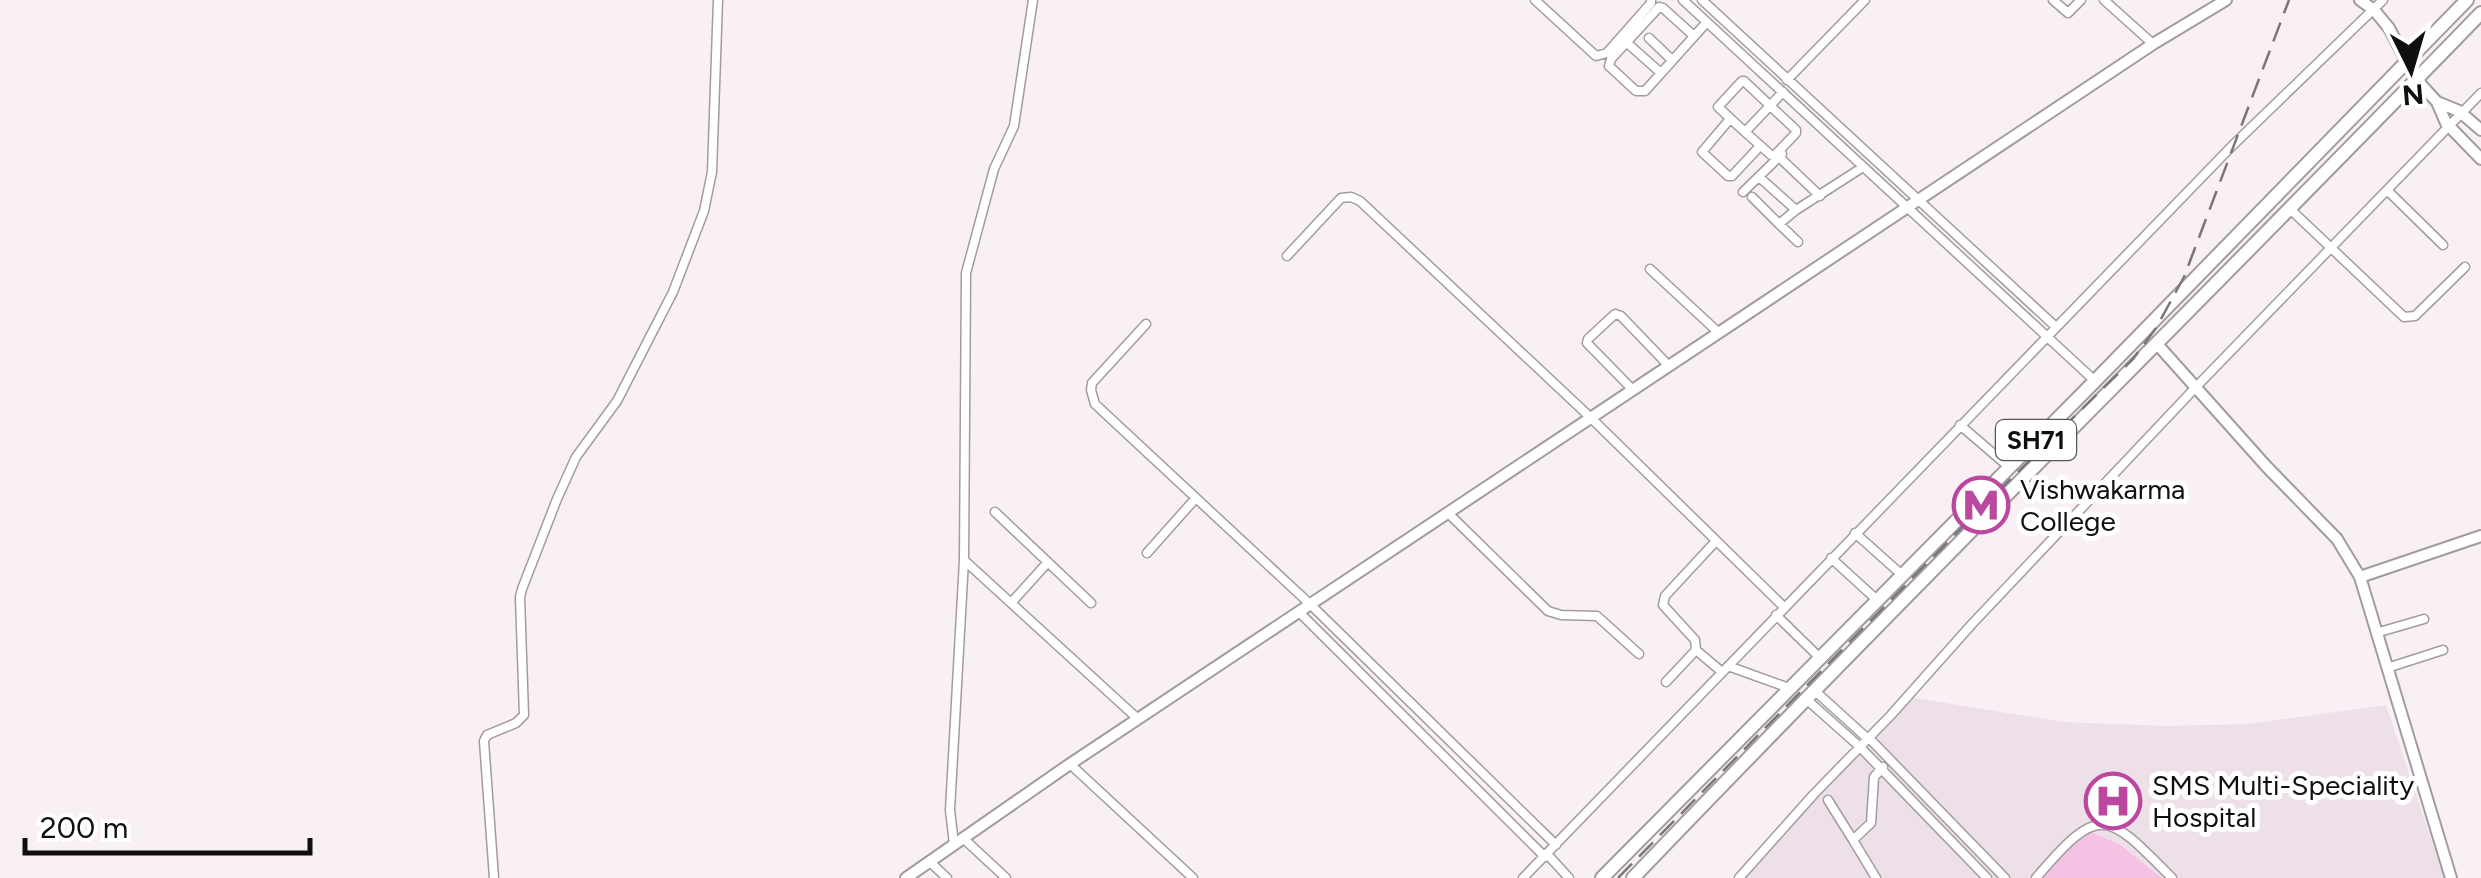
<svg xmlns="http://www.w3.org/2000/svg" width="2481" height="878" font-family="Figtree,sans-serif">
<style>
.built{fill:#eee0e9}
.green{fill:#f4c3e3}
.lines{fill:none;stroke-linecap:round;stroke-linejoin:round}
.minor-casing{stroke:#a29ba0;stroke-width:11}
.tertiary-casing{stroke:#a29ba0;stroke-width:14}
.primary-casing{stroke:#a29ba0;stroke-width:16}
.minor{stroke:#fff;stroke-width:8}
.tertiary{stroke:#fff;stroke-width:10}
.primary{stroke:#fff;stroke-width:12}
.rail{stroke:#7a7578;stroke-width:2.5;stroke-dasharray:20 10;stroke-linecap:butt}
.labels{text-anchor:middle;stroke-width:10;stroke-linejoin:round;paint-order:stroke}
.shield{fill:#fff;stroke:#585658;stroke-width:2.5}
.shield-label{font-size:25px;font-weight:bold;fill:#110e10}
.poi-label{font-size:28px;fill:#110e10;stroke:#fff;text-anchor:start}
</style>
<rect width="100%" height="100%" fill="#f8f0f5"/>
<path class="built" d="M1908,697L2064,722L2166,726L2248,724L2386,705L2444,878H1737L1735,876Z"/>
<path class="green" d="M2088,831L2119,844L2162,878H2040L2063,854L2070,839Z"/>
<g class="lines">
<g class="minor-casing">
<path id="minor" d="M1535,0L1596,56L1607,53L1651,3V0
M1683,0L2095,381
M1702,0L2056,327
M2053,0L2068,13L2081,0
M2104,0L2153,44
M1694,36L1663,8L1659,7L1611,59L1609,66L1636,91H1645L1707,22
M1649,38L1672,60
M1626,42L1661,73
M1787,80L1865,0
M1730,119L1702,152L1728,176H1732L1760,146
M1745,132L1718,107L1742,81H1744L1796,130V133L1775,155H1771L1745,132L1783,92
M1779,157L1820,196
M1759,177L1796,210L1863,167
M2388,191L2443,245
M1743,192L1782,154
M1752,197L1779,224
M2290,209L2404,317L2415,316L2465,267
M1796,210L1779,224L1798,242
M1287,256L1341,198L1351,197L1360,201L1591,418L1784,607
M1650,269L1719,333
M1146,324L1092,383L1091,390L1095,404L1311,605L1556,845
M1633,390L1587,343L1588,339L1615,314L1621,316L1669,366
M1960,425L2009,467
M995,512L1091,603
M1448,513L1548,611L1561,615L1597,616L1639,654
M1855,533L1902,575
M1716,541L1665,596L1663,605L1695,640L1696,650L1722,672
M1147,553L1195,499
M1831,558L1877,600
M964,560L1138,719
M1011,603L1048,562
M1299,612L1545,857
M1776,615L1819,657
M2376,633L2424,619
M1728,666L1789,688
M2387,668L2443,650
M1666,682L1696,650
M1814,690L1868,739
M1805,698L1860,747L1987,878
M1869,738L2005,878
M1070,764L1193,878
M1828,800L1853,840L1871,823L1874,777L1883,767
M963,838L1006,878
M1853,840L1876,878
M954,844L950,810L964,560L966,273L994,169L1014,126L1033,0
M1547,854L1569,878
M930,862L947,878
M494,878L484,741L487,735L516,723L524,715L520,597L522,589L557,499L576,457L617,401L673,292L704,211L712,172L718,0
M1523,878L2232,146L2383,0
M1739,878L1814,794L1891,715L1972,624L2196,387L2481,93
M2036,878C2100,803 2106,811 2172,878"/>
</g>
<g class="tertiary-casing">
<path id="tertiary" d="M2360,0L2374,10L2389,28L2416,79L2437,102L2446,123L2481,159
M2437,102L2459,111L2481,130
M2157,344L2266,466L2337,539L2360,577L2451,878
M2360,577L2481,536
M906,878L1070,764L2153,44L2226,0"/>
</g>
<g class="primary-casing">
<path id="primary" d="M1602,878L2095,381L2467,0
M1633,878C1912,586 2200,303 2481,13"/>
</g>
<use href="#minor" class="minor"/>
<use href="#tertiary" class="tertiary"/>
<use href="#primary" class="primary"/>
<path class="rail" d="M1618,878L1983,506L2133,359L2156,328L2184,277L2289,0"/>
</g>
<defs>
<g id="metro-ring" transform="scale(2.875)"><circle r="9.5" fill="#fff" stroke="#bc479f" stroke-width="1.5"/><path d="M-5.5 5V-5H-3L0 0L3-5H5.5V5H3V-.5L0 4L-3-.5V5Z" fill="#bc479f"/></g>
<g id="hospital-ring" transform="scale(2.875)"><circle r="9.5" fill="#fff" stroke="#bc479f" stroke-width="1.5"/><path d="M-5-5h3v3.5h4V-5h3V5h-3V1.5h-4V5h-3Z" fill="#bc479f"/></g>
</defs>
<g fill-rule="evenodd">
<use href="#metro-ring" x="1981" y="505"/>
<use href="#hospital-ring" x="2113" y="801"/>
</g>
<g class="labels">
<rect class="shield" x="1996" y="420" width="80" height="40" rx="8"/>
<g class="shield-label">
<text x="2036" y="449">SH71</text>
</g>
<g class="poi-label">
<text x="2020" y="499">Vishwakarma<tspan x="2020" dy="32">College</tspan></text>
<text x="2152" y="795">SMS Multi-Speciality<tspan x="2152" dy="32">Hospital</tspan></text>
</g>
</g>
<g transform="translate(2411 70) rotate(175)" stroke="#ffffff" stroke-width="8" paint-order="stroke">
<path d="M0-8L18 38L0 25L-18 38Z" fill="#110e10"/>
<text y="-15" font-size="28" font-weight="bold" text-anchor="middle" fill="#110e10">N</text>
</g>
<path d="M25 838v15h285v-15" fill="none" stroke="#110e10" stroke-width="5"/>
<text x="40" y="838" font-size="30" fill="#110e10" stroke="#ffffff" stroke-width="8" paint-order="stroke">200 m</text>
</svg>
